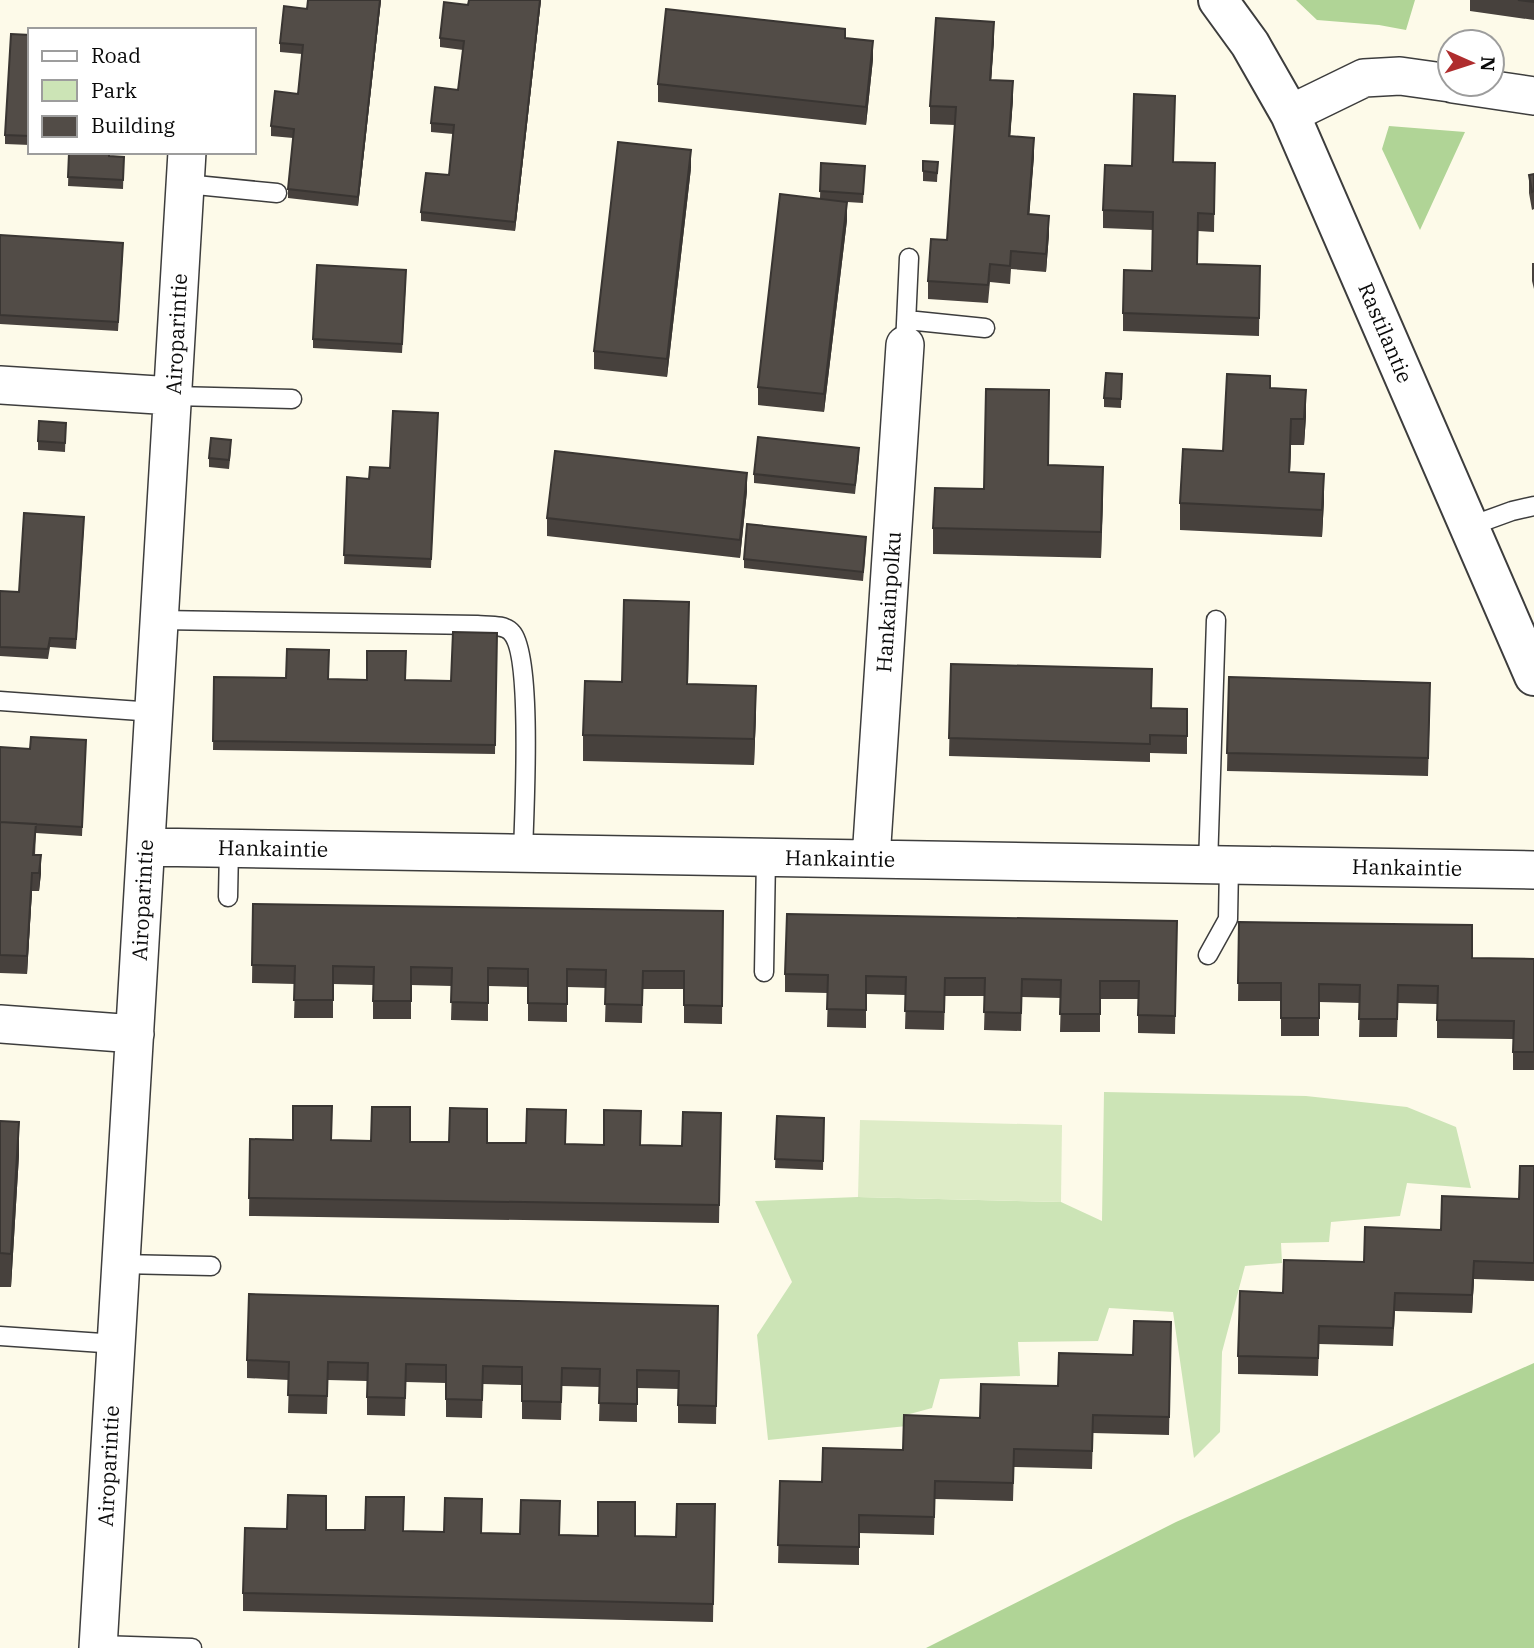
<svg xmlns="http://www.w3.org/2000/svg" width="1534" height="1648" font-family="'IBM Plex Serif',serif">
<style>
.green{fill:#cce4b6}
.forest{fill:#b0d496}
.pitch{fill:#deecc7}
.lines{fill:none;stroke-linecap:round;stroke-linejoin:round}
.service-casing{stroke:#3d3d3d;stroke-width:21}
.minor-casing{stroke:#3d3d3d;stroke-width:40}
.tertiary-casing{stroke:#3d3d3d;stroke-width:42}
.service{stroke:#fff;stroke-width:18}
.minor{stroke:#fff;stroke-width:37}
.tertiary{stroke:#fff;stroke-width:38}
.wall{fill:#47413d}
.shaded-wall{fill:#393532}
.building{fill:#524c47;stroke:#393532;stroke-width:2}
.labels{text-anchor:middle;stroke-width:7;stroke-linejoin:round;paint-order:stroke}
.street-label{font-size:21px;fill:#0a0a0a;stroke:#fff}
</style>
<rect width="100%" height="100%" fill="#fdfae9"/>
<path class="green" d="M1104,1092L1306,1096L1407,1107L1456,1127L1471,1188L1407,1183L1400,1216L1331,1222L1329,1242L1281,1243L1282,1263L1245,1266L1222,1352L1220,1432L1194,1458L1173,1312L1109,1308L1098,1341L1018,1342L1020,1376L940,1379L932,1408L906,1415L907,1426L768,1440L757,1335L792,1282L755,1201L858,1197L1061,1202L1102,1221Z"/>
<path class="forest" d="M1296,0H1415L1406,30L1379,25L1317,20Z
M1389,126L1465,132L1420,230L1382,149Z
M1534,1363V1648H926L1176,1522Z"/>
<path class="pitch" d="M860,1120L1062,1125L1061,1202L858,1197Z"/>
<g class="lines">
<g class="service-casing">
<path id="service" d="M186,184L277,193
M907,320L985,328
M905,345L909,258
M173,396L292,399
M1468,527L1512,511L1534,506
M159,620L477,625C488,626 505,624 512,633C533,657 524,815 523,853
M0,701L154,712
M1208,865L1216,620
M228,897L229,848
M1208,955L1228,919L1229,865
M764,972L766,857
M121,1264L211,1266
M0,1336L117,1344
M99,1645L192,1648"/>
</g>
<g class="minor-casing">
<path id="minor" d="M1453,84L1534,96
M1290,114L1364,78L1400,76L1450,83
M0,385L173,396
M146,847L1534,870
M871,859L905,345
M0,1024L135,1034
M98,1648L187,152"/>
</g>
<g class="tertiary-casing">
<path id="tertiary" d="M1218,0L1250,44L1290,114L1534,676"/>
</g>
<use href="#service" class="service"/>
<use href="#minor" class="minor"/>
<use href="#tertiary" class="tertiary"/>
</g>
<path class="wall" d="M381,0L358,206L288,198V189L293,138L271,136V126L298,94L302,54L280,52V43L307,9Z
M541,0L515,231L421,221V212L449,175L453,134L431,132V123L458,90L463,50L440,47V38L468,5Z
M1470,0H1534V20L1470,11Z
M30,35V145L5,144V135Z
M845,38L873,59L866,125L658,102V84Z
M994,40L991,80L1013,99L1010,136L1034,156L1029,214L1049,234L1046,272L1011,269L1010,284L990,282L988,303L928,299V281L947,240L955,125L930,124V106Z
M1175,114L1173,162L1215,163L1214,232L1198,231L1197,264L1260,266L1259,336L1123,331V313L1152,271L1153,230L1103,228V210L1132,166Z
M69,153L124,157L123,189L68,186Z
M923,161L938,162L937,182L923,181Z
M821,163L865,166L863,203L847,202V220L824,412L758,405V387L820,198Z
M691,168L667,377L594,369V351Z
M1534,174V209L1532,210L1529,193V175Z
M0,235L123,252L118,331L0,324Z
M1532,263H1534V289L1532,281Z
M406,279L402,353L313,348V339Z
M1122,374L1121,408L1104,407V398Z
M1270,388L1306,416L1304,445H1291L1290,472L1324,500L1322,537L1180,530V503L1223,451Z
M438,413L431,568L344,564L347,477L369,479L390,468Z
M1049,416L1048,465L1103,493L1101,558L933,554V528L984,489Z
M66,423L65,452L38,450V441Z
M231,449L229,469L209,467V458Z
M859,457L855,494L754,483V474Z
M747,491L740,558L547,536V518Z
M84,526L76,649L50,647L48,659L0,656V591L19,592Z
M866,546L863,581L744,568V559Z
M689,628L688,684L756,712L754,765L583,761V735L622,682Z
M497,633L495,754L213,750L214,677L451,681Z
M951,664L1151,708L1187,709V754L1150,753V762L949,756Z
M1229,677L1430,701L1428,776L1227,771Z
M86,740L82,836L36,833L35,855L41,873L39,891H32L27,974L0,973V747L30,749Z
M253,904L723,911L722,1024L684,1023V989H643L642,1023L605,1022L606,988L567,987V1022L528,1021V987L488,986V1021L451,1020L452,986L411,985V1019H373V985L333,984V1018H294L295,984L252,983Z
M1177,921L1175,1034L1138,1033V999H1100V1032H1060L1061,998L1022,997L1021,1031L984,1030L985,996H945L944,1030L905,1029L906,995L866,994V1028L827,1027L828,993L785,992V974Z
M1239,922L1472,958L1534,959V1070H1513V1039L1437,1038V1004L1398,1003L1397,1037H1359L1360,1003L1319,1002V1036H1281V1001H1238Z
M721,1113L719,1223L249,1216L250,1139L682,1146Z
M777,1116L824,1118L823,1170L775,1168Z
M0,1121L19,1155L11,1287H0Z
M1534,1166V1281L1474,1279L1472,1313L1395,1311L1393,1346L1319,1344L1318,1376L1238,1374V1356L1283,1293L1364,1262L1441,1230L1519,1199Z
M718,1306L716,1424L678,1423V1389L637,1388V1422L599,1421L600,1387L562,1386L561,1420L522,1419V1385L483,1384L482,1418L446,1417V1383L406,1382L405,1416L367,1415V1381L328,1380L327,1414L288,1413L289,1380L247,1378V1360Z
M1171,1322L1169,1435L1093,1433L1092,1469L1014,1467L1013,1501L935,1499L934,1535L859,1533V1565L778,1563L780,1481L822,1482L903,1450L980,1418L1133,1355Z
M715,1504L713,1622L243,1611V1593L287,1529L676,1537Z"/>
<path class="shaded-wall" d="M380,0H381L358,206V197Z
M540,0H541L515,231V222Z
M994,22V40L990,98V80Z
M873,41V59L866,125V107Z
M1013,81V99L1009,154V136Z
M1034,138V156L1028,232V214Z
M691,150V168L667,377V359Z
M847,202V220L824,412V394Z
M1049,216V234L1046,272V254Z
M1306,390V416L1304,445V419Z
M1291,419V445L1289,498V472Z
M1103,467V493L1101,558V532Z
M747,473V491L740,558V540Z
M1324,474V500L1322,537V510Z
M756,686V712L754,765V739Z
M41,855V873L39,891V873Z
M32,873V891L27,974V956Z
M19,1122V1155L11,1287V1254Z
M1474,1261V1279L1472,1313V1295Z"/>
<path class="building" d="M308,0H380L358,197L288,189L294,129L271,126L275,91L298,94L303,45L280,43L284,6L307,9Z
M469,0H540L515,222L421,212L426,173L449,175L454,125L431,123L435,87L458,90L464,41L440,38L444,2L468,5Z
M1518,0H1534V2Z
M666,9L845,29V38L873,41L866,107L658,84Z
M936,18L994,22L990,80L1013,81L1009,136L1034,138L1028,214L1049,216L1046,254L1011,251L1010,266L990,264L988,285L928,281L931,239L947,240L956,107L930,106Z
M11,34L30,35V136L5,135Z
M1134,94L1175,96L1173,162L1215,163L1214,214L1198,213L1197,264L1260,266L1259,318L1123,313L1124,270L1152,271L1153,212L1103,210L1105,165L1132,166Z
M618,142L691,150L667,359L594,351Z
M75,152H109V156L124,157L123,180L68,177L69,153H75Z
M923,161L938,162L937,173L923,171Z
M821,163L865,166L863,194L820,191Z
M1534,174V191L1532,192L1529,175Z
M780,194L847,202L824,394L758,387Z
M0,235L123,243L118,322L0,315Z
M317,265L406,270L402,344L313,339Z
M1106,373L1122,374L1121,399L1104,398Z
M1227,374L1270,376V388L1306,390L1304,419H1291L1289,472L1324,474L1322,510L1180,503L1183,449L1223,451Z
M986,389L1049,390L1048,465L1103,467L1101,532L933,528L935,488L984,489Z
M393,411L438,413L431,559L344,555L347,477L369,479L370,467L390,468Z
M39,421L66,423L65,443L38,441Z
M758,437L859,448L855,485L754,474Z
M211,438L231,440L229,460L209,458Z
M555,451L747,473L740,540L547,518Z
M24,513L84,517L76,639L50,638L48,649L0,647V591L19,592Z
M747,524L866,537L863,572L744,559Z
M624,600L689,602L687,684L756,686L754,739L583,735L585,681L622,682Z
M453,632L497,633L495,745L213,741L214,677L286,678L287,649L329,650L328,679L367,680V651H406L405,680L451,681Z
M951,664L1152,669L1151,708L1187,709V736L1150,735V744L949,738Z
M1229,677L1430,683L1428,758L1227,753Z
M31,737L86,740L82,827L0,822V747L30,749Z
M0,822L36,824L33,855H41L39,873H32L27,956L0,955Z
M253,904L723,911L722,1006L684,1005V971H643L642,1005L605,1004L606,970L567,969V1004L528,1003V969L488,968V1003L451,1002L452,968L411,967V1001H373L374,967L333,966V1000H294L295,966L252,965Z
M787,914L1177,921L1175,1016L1138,1015L1139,981H1100V1014H1060L1061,980L1022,979L1021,1013L984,1012L985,978H945L944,1012L905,1011L906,977L866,976V1010L827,1009L828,975L785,974Z
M1239,922L1472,925V958L1534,959V1052H1513L1514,1021L1437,1020L1438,986L1398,985L1397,1019H1359L1360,985L1319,984V1018H1281V983H1238Z
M293,1106H332L331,1140L371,1141L372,1107H410V1142H449L450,1108L487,1109V1143H526L527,1109L566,1110L565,1144L604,1145V1110L641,1111L640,1145L682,1146L683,1112L721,1113L719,1205L249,1198L250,1139L293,1140Z
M777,1116L824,1118L823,1161L775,1159Z
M0,1121L19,1122L11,1254L0,1253Z
M1520,1166H1534V1263L1474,1261L1472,1295L1395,1293L1393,1328L1319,1326L1318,1358L1238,1356L1240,1291L1283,1293L1284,1260L1364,1262L1365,1227L1441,1230L1442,1196L1519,1199Z
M249,1294L718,1306L716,1406L678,1405L679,1371L637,1370V1404L599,1403L600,1369L562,1368L561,1402L522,1401V1367L483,1366L482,1400L446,1399V1365L406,1364L405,1398L367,1397L368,1363L328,1362L327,1396L288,1395L289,1362L247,1360Z
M1134,1321L1171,1322L1169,1417L1093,1415L1092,1451L1014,1449L1013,1483L935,1481L934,1517L859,1515V1547L778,1545L780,1481L822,1482L823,1448L903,1450L904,1415L980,1418L981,1384L1058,1386L1059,1353L1133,1355Z
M288,1495L326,1496V1530H365L366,1497H404L403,1531L444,1532L445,1498L482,1499L481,1533L520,1534L521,1500L560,1501L559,1535L598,1536V1502H635V1536L676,1537L677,1504H715L713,1604L243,1593L245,1528L287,1529Z"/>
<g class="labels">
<g class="street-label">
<text transform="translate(1385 333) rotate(67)" y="7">Rastilantie</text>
<text transform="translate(177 334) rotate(-87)" y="7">Airoparintie</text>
<text transform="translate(889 602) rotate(-86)" y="7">Hankainpolku</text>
<text transform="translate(273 849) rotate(1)" y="7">Hankaintie</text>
<text transform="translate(840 859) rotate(1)" y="7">Hankaintie</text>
<text transform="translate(1407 868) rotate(1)" y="7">Hankaintie</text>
<text transform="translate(143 900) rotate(-87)" y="7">Airoparintie</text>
<text transform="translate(109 1466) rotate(-87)" y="7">Airoparintie</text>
</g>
</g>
<rect x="28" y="28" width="228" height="126" fill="#ffffff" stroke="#9d9d9d" stroke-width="2"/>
<rect x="42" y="51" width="35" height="10" fill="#ffffff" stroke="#9d9d9d" stroke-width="2"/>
<text x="91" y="63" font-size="21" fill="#0a0a0a">Road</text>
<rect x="42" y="80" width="35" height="21" fill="#cce4b6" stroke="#9d9d9d" stroke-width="2"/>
<text x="91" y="98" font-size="21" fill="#0a0a0a">Park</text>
<rect x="42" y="116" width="35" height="21" fill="#524c47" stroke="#9d9d9d" stroke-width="2"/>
<text x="91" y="133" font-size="21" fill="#0a0a0a">Building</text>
<g transform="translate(1471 63) rotate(93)"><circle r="33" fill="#ffffff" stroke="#9d9d9d" stroke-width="2"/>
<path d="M0-5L12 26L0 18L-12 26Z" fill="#af2d2e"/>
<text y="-10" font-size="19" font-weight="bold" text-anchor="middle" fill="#0a0a0a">N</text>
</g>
</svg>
